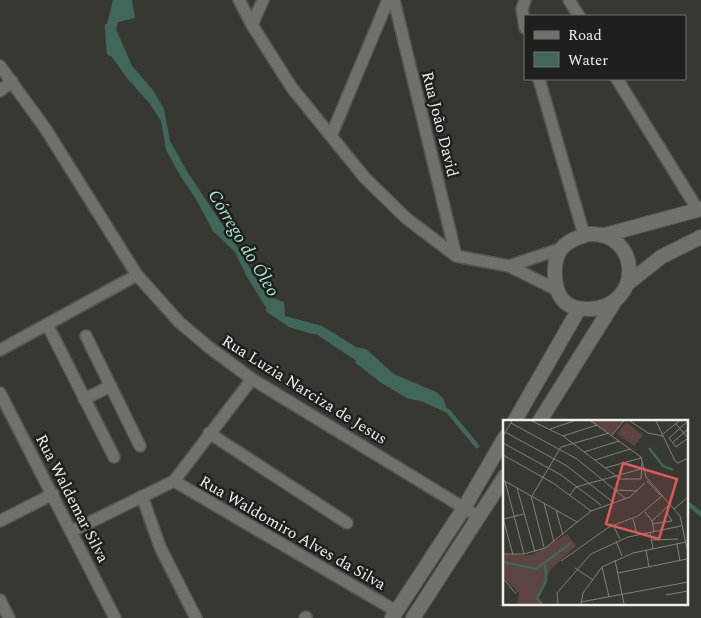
<svg xmlns="http://www.w3.org/2000/svg" width="701" height="618" font-family="Spectral,serif">
<style>
.water{fill:#41665a}
.lines{fill:none;stroke-linecap:round;stroke-linejoin:round}
.stream{stroke:#41665a;stroke-width:4.5}
.minor-casing{stroke:#555551;stroke-width:14}
.tertiary-casing{stroke:#555551;stroke-width:16}
.minor{stroke:#71706a;stroke-width:11}
.tertiary{stroke:#71706a;stroke-width:14}
.labels{text-anchor:middle;stroke-width:5;stroke-linejoin:round;paint-order:stroke}
.street-label{font-size:16px;fill:#f0efec;stroke:#1f1f1c}
.water-label{font-size:18px;font-style:italic;fill:#a7edd6;stroke:#1f1f1c}
.inset-river{fill:none;stroke:#41665a;stroke-width:2.5}
.inset-road{fill:none;stroke:#82817c;stroke-width:1}
.view{fill:#dc5a59;fill-opacity:0.15;stroke:#dc5a59;stroke-width:2.5}
.inset-edge{fill:none;stroke:#f0efec;stroke-width:2.5}
</style>
<rect width="100%" height="100%" fill="#383832"/>
<path class="water" d="M113,0H132L135,18L118,22L116,29L132,66L153,90L164,109L170,141L188,173L238,248L261,287L268,296L284,302L285,316L322,326L356,347L366,349L394,374L436,392L443,398L448,411L422,399L408,396L381,380L361,364L310,330L290,325L269,312L247,277L235,252L213,231L196,199L181,177L166,150L161,121L150,104L127,78L109,53L107,24Z"/>
<g class="lines">
<path class="stream" d="M107,26L109,53L111,54
M268,310L290,325L314,332
M358,362L381,380L408,396L422,399L448,411L477,446
M687,503L701,514"/>
<g class="minor-casing">
<path id="minor" d="M239,0L252,25L292,88L365,178L406,218L456,256L509,266L557,290
M394,0L456,256
M569,0L579,16
M252,25L263,0
M525,28L522,9L525,0
M0,66L45,128L137,275L179,322L210,348L252,379L479,517
M539,79L584,235
M617,79L698,210
M0,91L12,81
M331,136L388,0
M509,266L560,249
M47,324L114,457
M86,336L140,446
M0,350L137,275
M0,393L115,618
M84,399L111,386
M209,433L347,523
M174,481L396,611
M142,496L160,547L196,618
M0,521L53,494
M72,531L174,481L252,379
M0,600L9,618
M305,618L306,617"/>
</g>
<g class="tertiary-casing">
<path id="tertiary" d="M589,234C641,232 644,306 590,309C579,309 569,308 562,299C553,287 552,259 562,248C569,240 579,237 589,234Z
M605,235L701,209
M627,284L661,257L701,237
M514,422L579,309
M539,422L615,301
M392,618L464,508L505,437
M413,618L505,476"/>
</g>
<use href="#minor" class="minor"/>
<use href="#tertiary" class="tertiary"/>
</g>
<g class="labels">
<g class="street-label">
<text transform="translate(441 124) rotate(76)" y="6">Rua João David</text>
<text transform="translate(305 389) rotate(32)" y="6">Rua Luzia Narciza de Jesus</text>
<text transform="translate(73 498) rotate(63)" y="6">Rua Waldemar Silva</text>
<text transform="translate(293 532) rotate(30)" y="6">Rua Waldomiro Alves da Silva</text>
</g>
<g class="water-label">
<text transform="translate(244 243) rotate(59)" y="6">Córrego do Óleo</text>
</g>
</g>
<g transform="translate(503 420)">
<rect width="185" height="185" fill="#383832"/>
<path d="M86,1H121L109,15ZM123,2L140,15L131,26L114,14ZM64,114L73,126L48,149L35,176L39,184H14L16,174L0,156V135H29Z" fill="#5c4540"/>
<path class="inset-river" d="M146,28L160,46L170,50M0,142L33,149L68,123M39,184L34,179L43,161L42,145"/>
<path class="inset-road" d="M29,1L60,16L117,59H138M88,1L138,37L143,57L177,96L185,133M127,1L145,13L160,16M153,1L172,41L175,43L185,38M185,1L166,18L173,27L185,18M8,3L74,39L123,79M173,4L185,18M47,9L71,1M2,12L64,46L111,83M160,14L176,1M109,15L121,1M0,16L9,1M60,16L94,5M0,23L58,55L98,85M169,23L185,9M81,32L116,21M0,35L50,63L88,91M92,40L127,29M102,48L138,38M138,59L139,43M0,60L74,102M2,61L21,134M144,61L157,75M14,68L32,132M113,70L135,71M67,75L73,67L138,49M28,76L41,127M29,76L58,27L106,13M41,83L51,122M171,89L185,77M53,90L60,115M142,92L149,101L151,111M0,98L10,135M1,99L21,94M130,99L134,114M149,101L166,85M149,104L169,101L164,93M110,105L117,119M147,112L150,129M149,120L175,119M113,121L119,136M174,124L177,141M143,130L146,147M0,134H21L42,128L88,91L127,77L142,63M112,140L121,184M58,141L106,107L135,96L160,75M99,147L106,177M72,148L90,160M115,153L184,139M0,158L13,174M163,175L185,171M78,182L185,162M55,184L54,173L88,134L125,117L178,106M78,184L80,173L99,147L130,133L183,122"/>
<path class="view" d="M120,43L174,59L156,119L103,104Z"/>
<rect width="185" height="185" class="inset-edge"/>
</g>
<rect x="524" y="15" width="162" height="65" fill="#1f1f1c" stroke="#73726f"/>
<rect x="534" y="31" width="25" height="8" fill="#71706a" stroke="#73726f"/>
<text x="568" y="40" font-size="15" fill="#f0efec">Road</text>
<rect x="534" y="52" width="25" height="15" fill="#41665a" stroke="#73726f"/>
<text x="568" y="65" font-size="15" fill="#f0efec">Water</text>
</svg>
